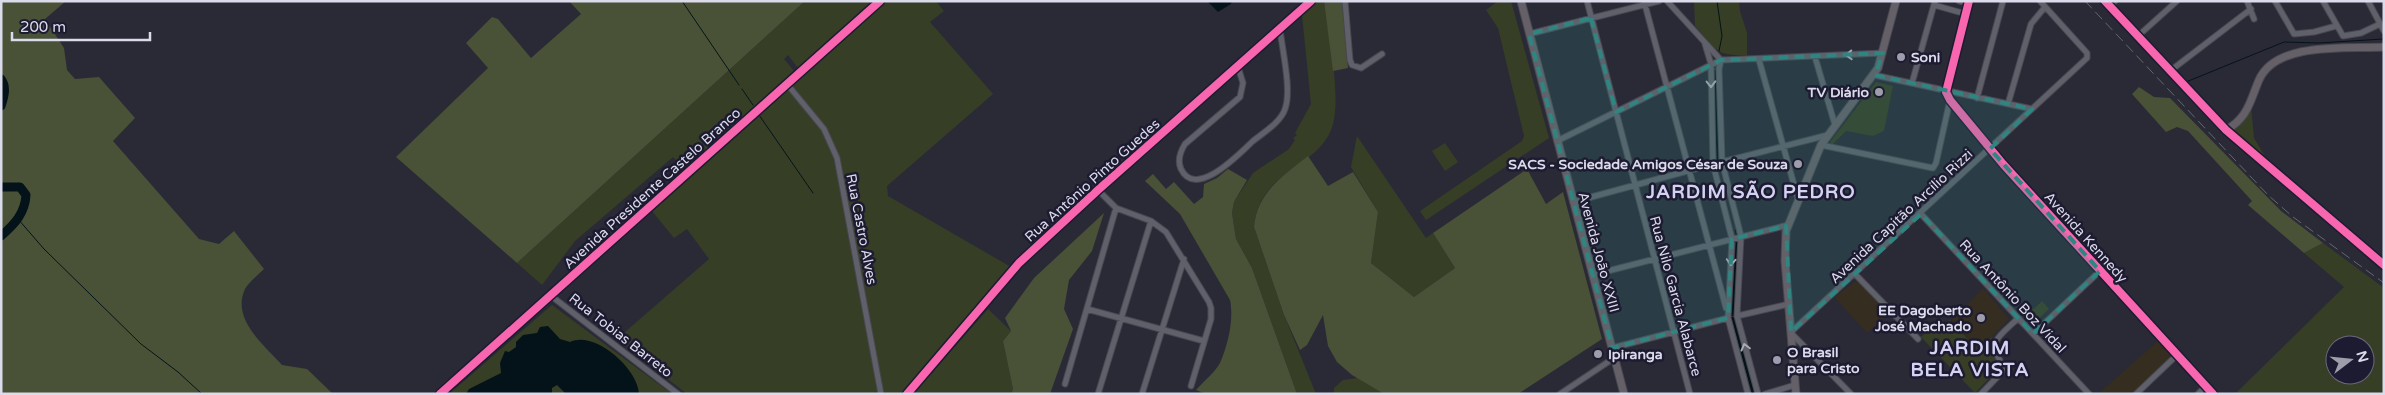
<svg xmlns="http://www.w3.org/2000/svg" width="2385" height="395" font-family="'Varela Round',sans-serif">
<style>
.education{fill:#342d20}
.green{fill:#373e26;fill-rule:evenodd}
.forest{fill:#495137}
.water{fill:#041319}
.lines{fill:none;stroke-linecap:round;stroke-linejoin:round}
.stream{stroke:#041319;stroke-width:1}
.river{stroke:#041319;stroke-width:9}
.street-casing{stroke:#484852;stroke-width:7}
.secondary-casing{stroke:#484852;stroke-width:9}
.street{stroke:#60606a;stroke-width:5}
.secondary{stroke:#656068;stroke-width:7}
.rail{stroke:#65656d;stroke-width:1;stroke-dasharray:10 5;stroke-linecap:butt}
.cycleway-casing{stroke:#1d1b31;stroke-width:11}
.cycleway{stroke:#f766af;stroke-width:8}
.oneway{stroke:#aaaab7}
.marked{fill:#2e8581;fill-opacity:0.2;stroke:#2e8581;stroke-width:4;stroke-dasharray:10 6;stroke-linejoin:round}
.poi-dot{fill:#9d9dac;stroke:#1d1b31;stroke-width:2}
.labels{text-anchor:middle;stroke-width:5;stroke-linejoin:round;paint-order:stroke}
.poi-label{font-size:14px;font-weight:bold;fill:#dbdbeb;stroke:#1d1b31;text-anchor:start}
.street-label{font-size:14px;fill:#dbdbeb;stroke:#1d1b31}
.district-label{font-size:19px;font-weight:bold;letter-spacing:1px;fill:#d3d2f2;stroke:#1d1b31}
</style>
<rect width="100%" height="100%" fill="#2a2a36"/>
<path class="education" d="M1855,282L1860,283L1889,313L1867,333L1834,297Z
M1983,288L2009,319L1979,350L1951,321Z
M2159,340L2170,352L2169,360L2131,394H2098Z"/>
<path class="green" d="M805,1H869L871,3L798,68L788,55L784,59L794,71L684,169L673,157L575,241L542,285L517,263Z
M884,1H936L944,11L930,22L993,94L887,186L888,196L1011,267L901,394H687L617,339L709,259L687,229L674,238L652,211Z
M1317,1H1324C1328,34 1341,93 1333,124C1321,169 1259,168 1254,227L1284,315L1316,394H1297L1252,268L1236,239L1232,213L1234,202L1253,173L1289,149L1295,140L1293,138L1297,135L1295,133L1311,104L1302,15Z
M1498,1H1511L1549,138L1426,220L1420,211L1522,141L1524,136L1498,28L1486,10Z
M1694,1H1739L1740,11L1747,33V55C1714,56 1716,49 1695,26Z
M1876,82L1893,86L1884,131L1873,136L1846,131L1832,145L1830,142Z
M2251,106L2254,138L2269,163L2231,130L2240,125Z
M1357,136L1426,238L1433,233L1455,268L1414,297L1371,263L1378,212L1351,167Z
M1445,143L1458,162L1445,171L1432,151Z
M2323,243L2384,288V394H2235L2344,287L2304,253ZM2335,345H2365V375H2335Z
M2042,301L2049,309L2035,322L2028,314Z
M552,305L672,394H449Z
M988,309L1011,331L1003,341L1013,389L1011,394H913Z
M1941,318L1945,323L1950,320L1978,350L1993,336C1986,350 1997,356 1998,369L1975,393L1921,337Z
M1358,378L1384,394H1334V388L1343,380Z"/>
<path class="forest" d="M1,1H66L45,19L64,48L67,70L75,79L99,77L135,118L113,141L199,239L219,244L234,231L264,269C258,275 249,282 245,289C231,319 264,345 282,365L307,369L333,394H1Z
M569,1H805L517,263L396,157L488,68L466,43L492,17L498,19L531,58L581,14Z
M1324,1H1342L1348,68L1333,71Z
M2139,87L2154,97L2170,98L2281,211L2323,243L2304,253L2248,205L2252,201L2188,131L2177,127L2166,132L2132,94Z
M1308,156L1328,186L1353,172L1378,212L1371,263L1414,297L1455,268L1433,233L1527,169L1546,204L1563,192L1602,339L1518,394H1384L1352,375L1337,362L1328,346L1323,315L1307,345L1300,350L1284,315L1254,227C1257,192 1283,176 1308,156Z
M1228,169L1247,180L1234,202L1232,213L1236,239L1252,268L1297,394H1206L1196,390C1203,382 1215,372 1220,363C1228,344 1234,320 1230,300L1180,214L1145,181L1153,174L1166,189L1174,182L1194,204L1203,197L1204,184L1217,178Z
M1104,213L1092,251L1069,280L1064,309L1073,329L1050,394H1011L1013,389L1003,341L1011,331L1005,318L1034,278Z"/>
<path class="water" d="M1207,1H1232L1231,4L1218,12Z
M1716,70L1720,166L1717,167L1713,71Z
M1739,240L1734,316H1731L1736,241Z
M1731,317H1734L1755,394H1752Z
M548,326L560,339L570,342C594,330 638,368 639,394H566L557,385L552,388V394H466L469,389L501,373L500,363L505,351L509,352L516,347V342L523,335L537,333L540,327Z"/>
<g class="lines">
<path class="stream" d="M682,1L739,85
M1717,1L1722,36L1719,51
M2186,82L2284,42L2319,43L2383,39
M742,89L753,105
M759,115L813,193
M18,219L44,249L141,344L178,372L202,394
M1735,230L1736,234"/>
<path class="river" d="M1,79C7,87 4,97 1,106
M1,187H20L26,195C25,213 15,224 1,236"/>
<g class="street-casing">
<path id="street" d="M1345,1L1350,60L1352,65L1361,68L1382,54
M1587,1L1690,394
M1644,1L1726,308
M1667,1L1721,60L1719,69L1722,162L1741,236L1737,316L1758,394
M1959,1L1968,3
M1969,1L1946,92L1950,100L2003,164L2213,394
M2247,1L2254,19
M2275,1L2294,34L2314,32L2336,26
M2323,1L2343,36L2361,33L2380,24
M2368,1L2384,31
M1934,5L1966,14
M2109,7L2115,1
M1529,34L1659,1
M2138,36L2177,1
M1705,44L1711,64L1713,164L1732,239L1728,318L1748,394
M1815,57L1835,125
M1759,60L1798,199
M1238,67L1243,83L1240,97L1185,144C1180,152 1177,160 1181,169C1196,200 1240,153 1253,141C1263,133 1281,122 1285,109C1292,90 1282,49 1280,29
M2170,71L2251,9
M1874,75L2032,109
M1912,83L1935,1
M787,84L824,129L837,158L881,394
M1977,98L2003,1
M2008,104L2031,24L2045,7
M1557,141L1721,60L1883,53
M1821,145L1933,168L1936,163L1950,100
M1722,162L1828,135
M1098,190L1116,208L1151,221L1166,232L1209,302L1211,308V319L1191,386
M1573,202L1713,164
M1921,214L2089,394
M1855,274L1918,339
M1592,275L1788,225
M550,295L678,394
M1087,309L1204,341
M1737,316L1789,304
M1791,332L2087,58V53L2040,1
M1791,333L1851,394
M2033,334L2100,271
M1612,348L1728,318
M1065,384L1116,208
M907,394L1019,263L1098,190L1311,1
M1098,394L1151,221
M1142,394L1184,259
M1560,394L1614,358
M1765,394L1795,385
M1981,394L2003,371C2003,363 1999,359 1995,352C1990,340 2010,327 2017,319
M2136,394L2177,355
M2198,394L2206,386"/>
</g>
<g class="secondary-casing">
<path id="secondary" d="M1521,1L1624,394
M2105,1L2226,130L2384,265
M2226,130C2248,118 2250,101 2259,80C2276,41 2348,49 2384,47
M440,394L880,1
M1796,394L1785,261L1786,231L1821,145L1878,68L1896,1"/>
</g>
<use href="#street" class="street"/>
<use href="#secondary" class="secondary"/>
<path class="rail" d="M2085,1L2268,195L2293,217L2384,283"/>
<g class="cycleway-casing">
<path id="cycleway" d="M1969,1L1946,92L1950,100L2003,164L2213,394
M2105,1L2226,130L2384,265
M440,394L880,1
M907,394L1019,263L1098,190L1311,1"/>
</g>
<use href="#cycleway" class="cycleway"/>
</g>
<defs><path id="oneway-chevron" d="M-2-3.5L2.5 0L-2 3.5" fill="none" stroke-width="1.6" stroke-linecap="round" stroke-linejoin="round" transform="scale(1.25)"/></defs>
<g class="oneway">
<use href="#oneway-chevron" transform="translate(1849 55) rotate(177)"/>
<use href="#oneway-chevron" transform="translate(1711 84) rotate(89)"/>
<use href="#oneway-chevron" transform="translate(1731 262) rotate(94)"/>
<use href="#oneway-chevron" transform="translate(1745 347) rotate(-105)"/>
</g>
<path class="marked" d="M1591,18L1616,112L1721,60L1883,53L1875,75L2032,109L1990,149L2100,271L2033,334L1921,214L1791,332L1786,226L1732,239L1728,318L1612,348L1529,34Z"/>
<g class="poi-dot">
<circle cx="1901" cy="57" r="5"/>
<circle cx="1879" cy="92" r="5"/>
<circle cx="1798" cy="164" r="5"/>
<circle cx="1981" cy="318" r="5"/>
<circle cx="1598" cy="354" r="5"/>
<circle cx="1777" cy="360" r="5"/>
</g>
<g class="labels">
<g class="poi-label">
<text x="1911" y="62">Soni</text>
<text x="1869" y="97" text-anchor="end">TV Diário</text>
<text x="1788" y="169" text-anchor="end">SACS - Sociedade Amigos César de Souza</text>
<text x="1971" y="315" text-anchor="end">EE Dagoberto<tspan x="1971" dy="16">José Machado</tspan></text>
<text x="1787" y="357">O Brasil<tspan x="1787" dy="16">para Cristo</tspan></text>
<text x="1608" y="359">Ipiranga</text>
</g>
<g class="street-label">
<text transform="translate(1092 180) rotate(-42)" y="5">Rua Antônio Pinto Guedes</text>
<text transform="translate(652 188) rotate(-42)" y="5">Avenida Presidente Castelo Branco</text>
<text transform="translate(1901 216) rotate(-43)" y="5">Avenida Capitão Arcílio Rizzi</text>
<text transform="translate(862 229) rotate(79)" y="5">Rua Castro Alves</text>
<text transform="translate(2086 237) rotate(48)" y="5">Avenida Kennedy</text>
<text transform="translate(1599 252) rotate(75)" y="5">Avenida João XXIII</text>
<text transform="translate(1676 296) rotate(75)" y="5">Rua Nilo Garcia Alabarce</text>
<text transform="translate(2013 296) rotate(47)" y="5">Rua Antônio Boz Vidal</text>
<text transform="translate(621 335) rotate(38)" y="5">Rua Tobias Barreto</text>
</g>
<g class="district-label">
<text x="1751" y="198">JARDIM SÃO PEDRO</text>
<text x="1970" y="354">JARDIM<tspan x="1970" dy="22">BELA VISTA</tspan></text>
</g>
</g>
<rect width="2385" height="395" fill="none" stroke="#dbdbeb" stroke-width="5"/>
<g transform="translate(2350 360) rotate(74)"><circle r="24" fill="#1d1b31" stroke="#69687b"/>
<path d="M0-4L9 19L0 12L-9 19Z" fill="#9d9dac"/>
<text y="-8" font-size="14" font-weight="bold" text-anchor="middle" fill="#dbdbeb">N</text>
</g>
<path d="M12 32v8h138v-8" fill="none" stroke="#dbdbeb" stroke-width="2.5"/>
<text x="20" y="32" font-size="15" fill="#dbdbeb" stroke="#1d1b31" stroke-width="4" paint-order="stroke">200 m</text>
</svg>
